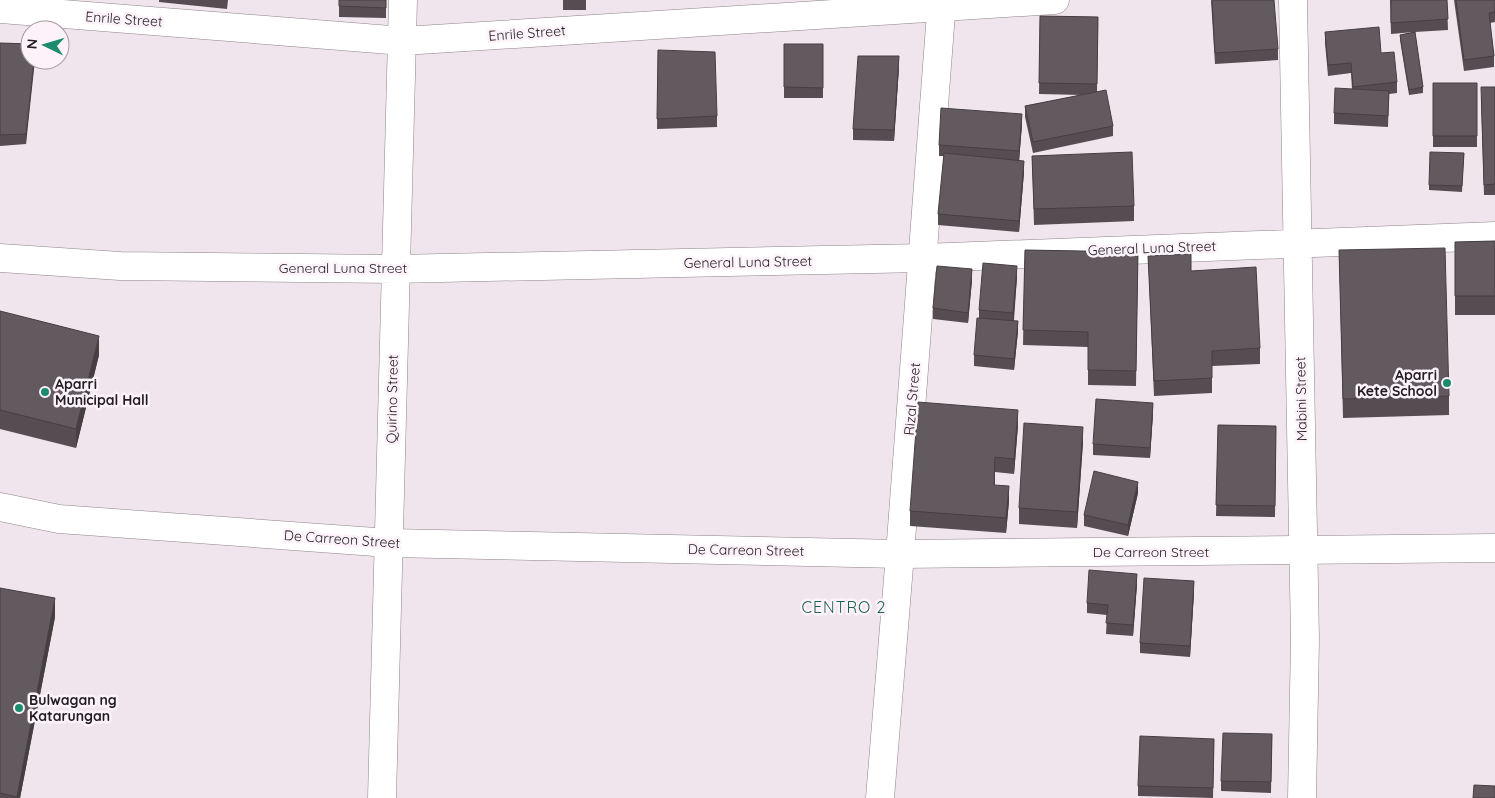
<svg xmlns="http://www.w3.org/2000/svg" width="1495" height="798" font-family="Quicksand,sans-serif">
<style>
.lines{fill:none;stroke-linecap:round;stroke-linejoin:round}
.street-casing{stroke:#8e848a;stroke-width:29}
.secondary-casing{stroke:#8e848a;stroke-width:29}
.street{stroke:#fff;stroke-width:28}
.secondary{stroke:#fff;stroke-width:28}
.wall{fill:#554d52}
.shaded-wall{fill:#453f42}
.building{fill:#635a5f;stroke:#453f42}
.poi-dot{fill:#1a8c6d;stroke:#fdf2f9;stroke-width:2}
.labels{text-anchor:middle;stroke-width:5;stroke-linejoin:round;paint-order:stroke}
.street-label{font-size:14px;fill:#211d20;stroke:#fdf2f9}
.poi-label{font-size:14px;font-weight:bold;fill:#211d20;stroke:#fdf2f9;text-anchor:start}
.quarter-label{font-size:16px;letter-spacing:1px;fill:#1b654f;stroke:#fdf2f9}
</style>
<rect width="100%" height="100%" fill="#f0e5ec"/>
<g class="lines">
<g class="street-casing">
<path id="street" d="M1293,0L1305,639L1302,798
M0,9L403,41L1055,0
M0,258L120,266L395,269L924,258L1495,236
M382,798L403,0
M880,798L900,554"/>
</g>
<g class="secondary-casing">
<path id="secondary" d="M0,507L59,519L389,543L900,554L1495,548
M900,554L942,0"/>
</g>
<use href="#street" class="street"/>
<use href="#secondary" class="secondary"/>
</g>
<path class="wall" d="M159,0H228L227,9L159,2Z
M339,0H386V18L339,17Z
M563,0H586V10H563Z
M1211,0L1278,49V60L1215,64Z
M1390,0H1447L1448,30L1415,32L1423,87V93L1409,95L1400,40V35L1414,32L1391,34Z
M1454,0H1495V22L1490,23L1494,56V67L1464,71Z
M1040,16L1098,17L1097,92L1113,126V136L1033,153L1025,117V106L1082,95L1039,94Z
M1325,32L1381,53L1397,82V93L1389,94L1388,127L1334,124V113L1352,89L1351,73L1328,76L1325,43Z
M0,43L30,44L26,144L0,146Z
M784,44H823V98H784Z
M658,50L717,116V127L657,129Z
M899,67L894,141L853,140V129Z
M1433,83H1477V147H1433Z
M1495,87V195H1484L1481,98Z
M1022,124L1019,161L1024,172L1019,232L938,225V214L944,156H939V145Z
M1464,153L1462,192L1429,190V185Z
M1032,156L1134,206V221L1034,225Z
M1495,241V315H1455V242Z
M1025,250L1138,252L1136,386L1088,385V347L1023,345Z
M1339,250L1449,396V415L1343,418Z
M1148,256L1191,271L1260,348V364L1212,366V393L1154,396Z
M1017,277L1014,320L1018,331L1014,370L974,366V355L979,318V310Z
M972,280L968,323L933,319V308Z
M0,311L99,355L76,448L0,429Z
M1153,413L1150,458L1093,455V444Z
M1018,425L1014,474L995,472V485L1009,501L1006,533L910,526V511Z
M1218,425L1276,426L1275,517L1216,516Z
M1083,442L1077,528L1019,524V508Z
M1138,493L1128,536L1084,526V515Z
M1137,584L1133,636L1106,634L1107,615L1087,613V603Z
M0,588L55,617L20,798H0Z
M1194,592L1190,657L1140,653V643Z
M1272,734L1271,793L1221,791V781Z
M1214,739L1213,798L1138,796V786Z"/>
<path class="shaded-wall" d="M899,56V67L894,141V130Z
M34,60H35L26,144V134Z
M1022,114V124L1019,162V151Z
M1024,161V172L1019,232V221Z
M1017,266V277L1013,324V313Z
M972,269V280L968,323V313Z
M1018,321V331L1014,370V359Z
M99,336V355L76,448V429Z
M1153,403V413L1150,458V448Z
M1018,410V425L1014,474V459Z
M1083,427V442L1077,528V512Z
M995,457V472L994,500V485Z
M1138,482V493L1128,536V525Z
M1009,486V501L1006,533V518Z
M1137,574V584L1133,636V625Z
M1194,581V592L1190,657V646Z
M55,598V617L20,798H17Z"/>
<path class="building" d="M339,0H386V8L339,6Z
M1212,0H1274L1278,49L1215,53Z
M1391,0H1447L1448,19L1391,23Z
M1456,0H1495V12L1489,13L1494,56L1464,60Z
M1040,16L1098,17L1097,84L1039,83Z
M1379,27L1381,53L1394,52L1397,82L1353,87L1351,63L1328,65L1325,32Z
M1415,32L1423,87L1409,90L1400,35Z
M0,43L30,44V60H34L26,134L0,135Z
M784,44H823V88L784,87Z
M658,50L715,52L717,116L657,119Z
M858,56H899L894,130L853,129Z
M1433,83H1477V136H1433Z
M1481,87H1495V184L1484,185Z
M1335,88L1389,91L1388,116L1334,113Z
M1106,90L1113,126L1033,142L1025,106Z
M941,108L1022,114L1019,151L939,145Z
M1132,152L1134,206L1034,209L1032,156Z
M1430,152L1464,153L1462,186L1429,185Z
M944,153L1024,161L1019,221L938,214Z
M1495,241V296H1455V242Z
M1445,248L1449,396L1343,399L1339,250Z
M1025,250L1138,252L1136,371L1088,370V332L1023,330Z
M1191,254V271L1256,267L1260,348L1212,351V378L1154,381L1148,256Z
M983,263L1017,266L1013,313L979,310Z
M937,266L972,269L968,313L933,308Z
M0,311L99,336L76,429L0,410Z
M977,318L1018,321L1014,359L974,355Z
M1096,399L1153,403L1150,448L1093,444Z
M918,402L1018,410L1014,459L995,457L994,485L1009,486L1006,518L910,511Z
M1024,423L1083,427L1077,512L1019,508Z
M1218,425L1276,426L1275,506L1216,505Z
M1094,471L1138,482L1128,525L1084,515Z
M1089,570L1137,574L1133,625L1106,623L1108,605L1087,603Z
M1144,578L1194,581L1190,646L1140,643Z
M0,588L55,598L17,797L0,793Z
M1223,733L1272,734L1271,782L1221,781Z
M1140,736L1214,739L1213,788L1138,786Z
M1474,785L1495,786V798H1473Z"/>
<g class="poi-dot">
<circle cx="1447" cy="383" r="5"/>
<circle cx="45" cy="392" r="5"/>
<circle cx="19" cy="708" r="5"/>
</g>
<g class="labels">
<g class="street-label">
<text transform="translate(124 19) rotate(4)" y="5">Enrile Street</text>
<text transform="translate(527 33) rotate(-4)" y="5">Enrile Street</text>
<text transform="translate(1152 248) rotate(-2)" y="5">General Luna Street</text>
<text transform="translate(748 262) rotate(-1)" y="5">General Luna Street</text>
<text x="343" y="273">General Luna Street</text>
<text transform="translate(392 399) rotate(-89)" y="5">Quirino Street</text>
<text transform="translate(912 399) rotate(-85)" y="5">Rizal Street</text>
<text transform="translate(1301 399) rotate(-91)" y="5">Mabini Street</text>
<text transform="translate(342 539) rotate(4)" y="5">De Carreon Street</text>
<text transform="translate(746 550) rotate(1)" y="5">De Carreon Street</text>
<text x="1151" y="557">De Carreon Street</text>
</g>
<g class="poi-label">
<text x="1437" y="380" text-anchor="end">Aparri<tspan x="1437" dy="16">Kete School</tspan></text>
<text x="55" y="389">Aparri<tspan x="55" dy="16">Municipal Hall</tspan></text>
<text x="29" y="705">Bulwagan ng<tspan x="29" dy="16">Katarungan</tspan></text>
</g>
<g class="quarter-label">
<text x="844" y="613">CENTRO 2</text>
</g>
</g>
<g transform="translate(45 45) rotate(275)"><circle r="24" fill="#fdf2f9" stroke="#a59da2"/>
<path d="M0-4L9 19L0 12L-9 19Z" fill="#1a8c6d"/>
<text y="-8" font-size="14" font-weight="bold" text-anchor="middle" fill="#211d20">N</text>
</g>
</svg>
